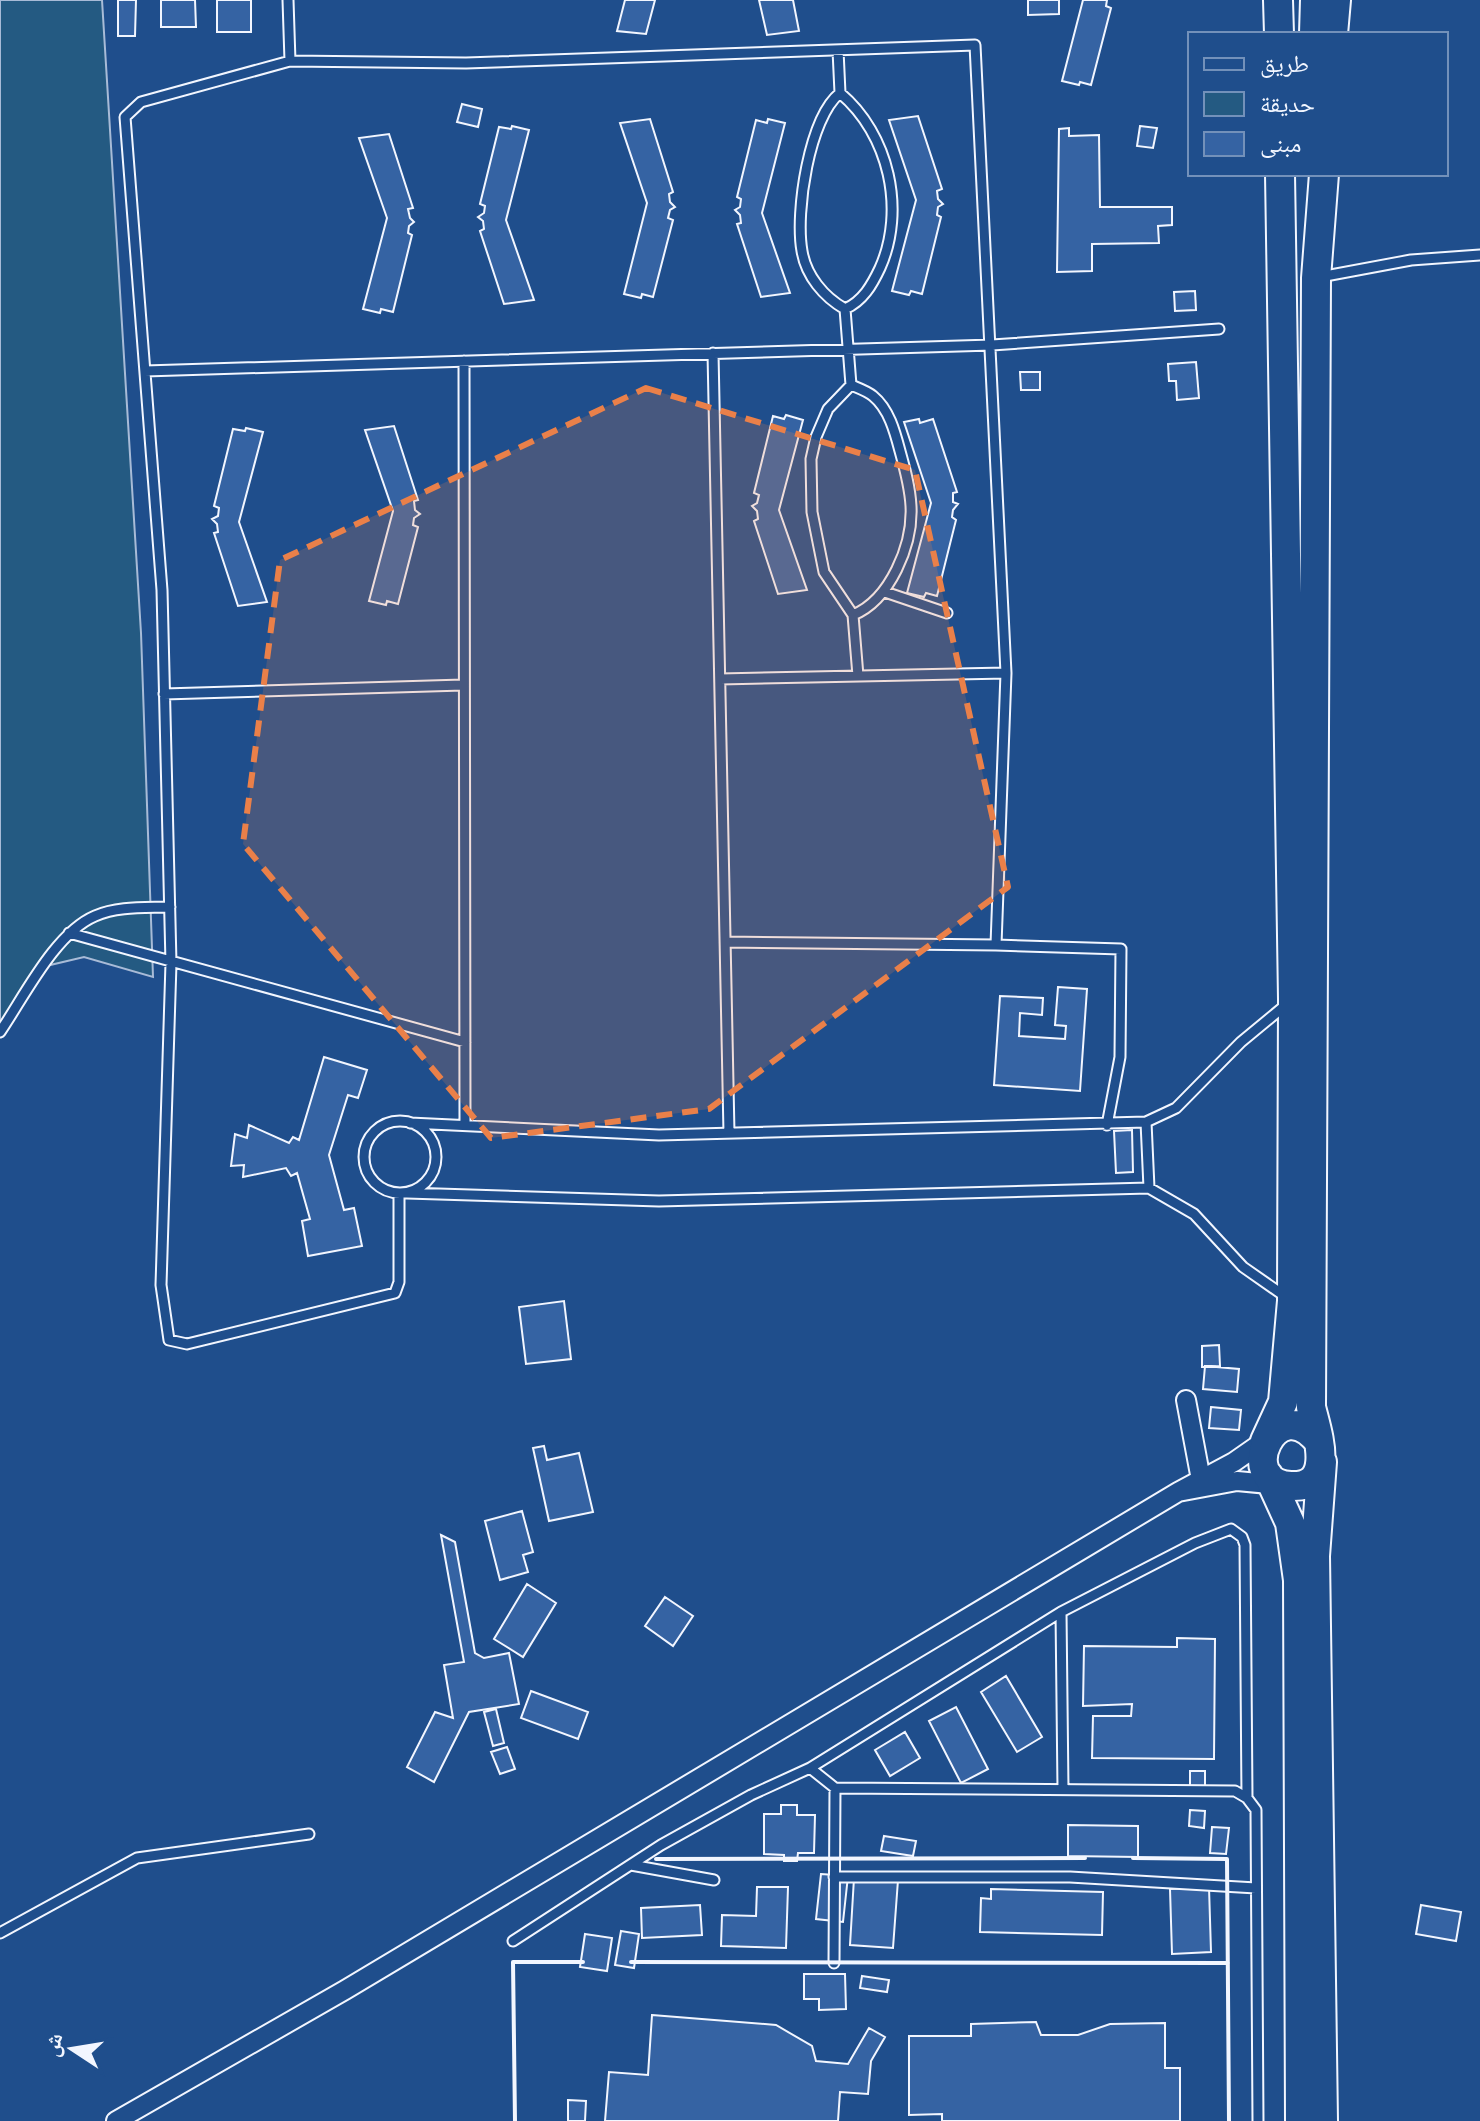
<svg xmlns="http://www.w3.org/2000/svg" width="1480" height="2121" font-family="'Public Sans','Noto Naskh Arabic',sans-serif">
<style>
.green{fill:#245a82;stroke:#a8bbd7;stroke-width:2}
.building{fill:#3563a3;stroke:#f2f6ff;stroke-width:2}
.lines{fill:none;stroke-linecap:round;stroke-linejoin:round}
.lane-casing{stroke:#f2f6ff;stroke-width:13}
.street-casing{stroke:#f2f6ff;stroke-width:22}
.primary-casing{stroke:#f2f6ff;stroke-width:32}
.lane{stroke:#1f4e8c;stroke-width:9}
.street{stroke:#1f4e8c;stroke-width:18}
.primary{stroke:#1f4e8c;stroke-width:28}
.wall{stroke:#f2f6ff;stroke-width:4}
.marked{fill:#ea8049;fill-opacity:0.2;stroke:#ea8049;stroke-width:6;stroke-dasharray:16 10;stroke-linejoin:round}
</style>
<rect width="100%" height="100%" fill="#1f4e8c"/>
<path class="green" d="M0,0H102L141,633L153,977L84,957L42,967L0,1024Z"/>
<path class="building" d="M118,0H136L135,36H118Z
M161,0H195L196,27H161Z
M217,0H251V32H217Z
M625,0H655L646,34L617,31Z
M759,0H793L799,31L767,35Z
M1028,0H1059V14L1028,15Z
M1083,0H1107L1106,6L1111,8L1091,85L1080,82L1079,85L1062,81Z
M462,104L482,109L478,127L457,122Z
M918,116L942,189L937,191L938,199L943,204L938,207L937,215L941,217L922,294L911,291L909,295L892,291L916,200L889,120Z
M650,119L673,192L669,194L670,202L675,207L670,210L668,218L673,220L653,297L642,294L641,298L624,294L647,203L620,123Z
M768,119L785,123L762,213L790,293L761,297L737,224L741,223L740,215L735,210L740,207L741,199L737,197L756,120L767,123Z
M512,126L529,130L506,220L534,300L504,304L480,231L484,229L483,221L478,217L484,213L485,206L480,204L499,127L511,129Z
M1140,126L1157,128L1153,148L1137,146Z
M1069,128V136L1099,135L1100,207H1172V225L1158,226L1159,243L1092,244V271L1057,272L1059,129Z
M389,134L413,208L408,209L410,218L414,222L409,226L408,233L412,235L393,312L381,309L380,313L363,309L387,218L359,138Z
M1195,291L1196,310L1175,311L1174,292Z
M1196,362L1199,398L1177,400L1176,381H1169L1168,364Z
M1020,372H1040V390H1021Z
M786,415L803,420L779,510L807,590L778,594L754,521L758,519L757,511L752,506L757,503L759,495L754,493L773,416L784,419Z
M919,419L920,423L933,419L957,492L953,493V502L958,504L953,510L952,517L956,520L937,596L926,593L924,597L907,593L931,503L904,422Z
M394,426L418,500L414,501L415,510L420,514L414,518L413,525L418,527L398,604L387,601L386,605L369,601L393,511L365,430Z
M246,428L263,432L239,522L267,602L238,606L214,533L218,532L217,524L212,519L218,516L219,508L214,506L233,429L245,431Z
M1058,987L1087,989L1080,1091L994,1085L1000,996L1043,998L1042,1015L1020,1013L1019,1036L1065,1039L1066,1026L1055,1025Z
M324,1057L367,1070L358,1098L348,1095L329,1155L344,1210L354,1208L362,1246L308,1256L302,1221L310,1219L297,1173L291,1176L286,1168L243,1177L244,1165L231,1166L235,1134L247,1138L249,1125L289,1143L293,1137L299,1140Z
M1132,1130L1133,1172L1116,1173L1114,1131Z
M564,1301L571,1359L526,1364L519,1307Z
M1219,1345L1220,1366L1202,1367V1346Z
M1205,1366L1239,1369L1237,1392L1203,1389Z
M1211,1407L1241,1410L1239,1430L1209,1428Z
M544,1446L547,1460L579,1453L593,1512L549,1521L533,1448Z
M522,1511L533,1552L523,1555L528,1572L500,1580L485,1521Z
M441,1535L455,1542L475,1653L484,1658L509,1653L519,1704L469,1712L434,1782L407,1767L435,1712L453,1718L444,1665L464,1662Z
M527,1584L556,1603L523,1657L494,1639Z
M665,1597L693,1616L673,1646L645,1626Z
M1177,1638L1215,1639L1214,1759L1092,1758L1093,1716H1131L1132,1704L1083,1706L1084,1646L1177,1647Z
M1006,1676L1042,1737L1017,1752L981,1692Z
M531,1691L588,1712L578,1739L521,1718Z
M956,1707L988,1769L961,1783L929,1721Z
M496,1709L504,1743L493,1746L484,1712Z
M905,1732L920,1758L890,1776L875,1750Z
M507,1747L515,1769L500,1774L491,1752Z
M1190,1771H1205V1787H1190Z
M781,1805H797V1815H815L814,1853H798L797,1861H784V1855L764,1854V1814H781Z
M1190,1810L1205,1811L1204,1828L1189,1826Z
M1068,1825L1138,1826V1857L1068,1856Z
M1212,1827L1229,1828L1226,1854L1210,1853Z
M884,1836L916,1841L913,1856L881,1851Z
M821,1874L848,1876L843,1922L816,1919Z
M854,1878L898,1880L893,1948L850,1945Z
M757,1887H788L786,1948L721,1946L722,1915L756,1916Z
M1209,1887L1211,1952L1172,1954L1170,1889Z
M991,1889L1103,1892L1102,1935L980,1932L981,1898L991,1899Z
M700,1905L702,1935L642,1938L641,1908Z
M1421,1905L1461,1912L1456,1941L1416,1934Z
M621,1931L639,1934L634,1968L615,1965Z
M585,1934L612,1938L607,1971L580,1967Z
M804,1974H845L846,2009L819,2010V1999H804Z
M862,1976L889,1980L887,1992L860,1988Z
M652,2015L776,2025L812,2046L816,2061L848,2064L869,2028L885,2037L871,2061L868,2094L840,2092L838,2121H605L609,2072L648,2075Z
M1036,2022L1041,2035H1078L1110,2024L1165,2023V2068H1180V2121H942V2114L909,2115V2036H971V2024Z
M568,2100L586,2101L585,2121H568Z"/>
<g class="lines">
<g class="lane-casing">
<path id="lane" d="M288,0L290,61
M838,50L840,93C889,134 906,210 880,268C872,285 863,301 845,309C824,297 806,276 802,251C795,212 809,118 840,93
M1320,277L1411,260L1480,255
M845,309L851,385
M713,353L729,1133
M464,361L465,1125
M145,371L992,345L1219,329
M885,592L947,613
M853,615C890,600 913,545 911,506C910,487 905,469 900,451C895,432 889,409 873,396C867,391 858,388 851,385L828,409L816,437L811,459L812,512L824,572L853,615L858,676
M720,679L1006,673
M164,694L463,685
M69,933L465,1042
M725,942L996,945
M0,1032C24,997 55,933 95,916C118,906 145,908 170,907
M364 1157a36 36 0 1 1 72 0a36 36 0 1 1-72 0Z
M1146,1122L1149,1188
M410,1123L659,1135L1146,1122L1176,1108L1241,1042L1287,1004
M407,1193L659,1201L1149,1188L1194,1214L1243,1267L1286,1297
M399,1194V1282L395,1293L187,1344L169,1340L161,1285L171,963L162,590L125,117L141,102L290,61L466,63L975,45L1006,673L996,945L1121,949L1120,1057L1107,1125
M1061,1612L1063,1789
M810,1768L835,1788L1235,1791L1247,1798L1256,1810L1258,2121
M631,1865L714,1880
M834,1877H1070L1256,1888
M0,1933L137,1858L309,1834
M513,1941L661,1845L751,1795L810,1768L1061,1612L1195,1543L1231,1529L1242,1537L1245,1545L1247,1798
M834,1963L835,1788"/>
</g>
<g class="street-casing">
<path id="street" d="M1186,1400L1202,1485
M1267,1439L1234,1462L1178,1492L1237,1481L1279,1485
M116,2121L345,1990L1178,1492"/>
</g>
<g class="primary-casing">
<path id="primary" d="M1278,0L1279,34
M1314,34L1315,0
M1333,34L1336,0
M1265,1441L1283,1402L1292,1301L1293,999L1280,174
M1319,1442C1276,1387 1233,1484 1291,1486C1337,1488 1317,1432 1311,1407L1316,278L1324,174
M1322,1462L1315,1556L1323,2121
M1268,1475L1290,1523L1298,1580L1300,2121"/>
</g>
<use href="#lane" class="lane"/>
<use href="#street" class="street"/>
<use href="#primary" class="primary"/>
<path class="wall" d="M1133,1858L1227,1859L1229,2121
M656,1859L1085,1858
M631,1962L1228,1963
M515,2121L513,1962H583"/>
</g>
<path class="marked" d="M646,388L915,470L1008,887L709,1109L491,1138L243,844L280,560Z"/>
<rect x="1188" y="32" width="260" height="144" fill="#1f4e8c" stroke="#7391ba" stroke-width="2"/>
<rect x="1204" y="58" width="40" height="12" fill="#1f4e8c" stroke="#7391ba" stroke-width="2"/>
<text x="1260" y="72" font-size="24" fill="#f2f6ff">طريق</text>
<rect x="1204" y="92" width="40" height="24" fill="#245a82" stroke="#7391ba" stroke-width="2"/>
<text x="1260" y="112" font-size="24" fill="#f2f6ff">حديقة</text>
<rect x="1204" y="132" width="40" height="24" fill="#3563a3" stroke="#7391ba" stroke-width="2"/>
<text x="1260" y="152" font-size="24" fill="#f2f6ff">مبنى</text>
<g transform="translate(72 2049) rotate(282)" stroke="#1f4e8c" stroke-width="6" paint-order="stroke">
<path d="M0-6L14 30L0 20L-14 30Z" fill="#f2f6ff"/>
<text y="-12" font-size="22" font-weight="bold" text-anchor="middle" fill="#f2f6ff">ش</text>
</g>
</svg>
